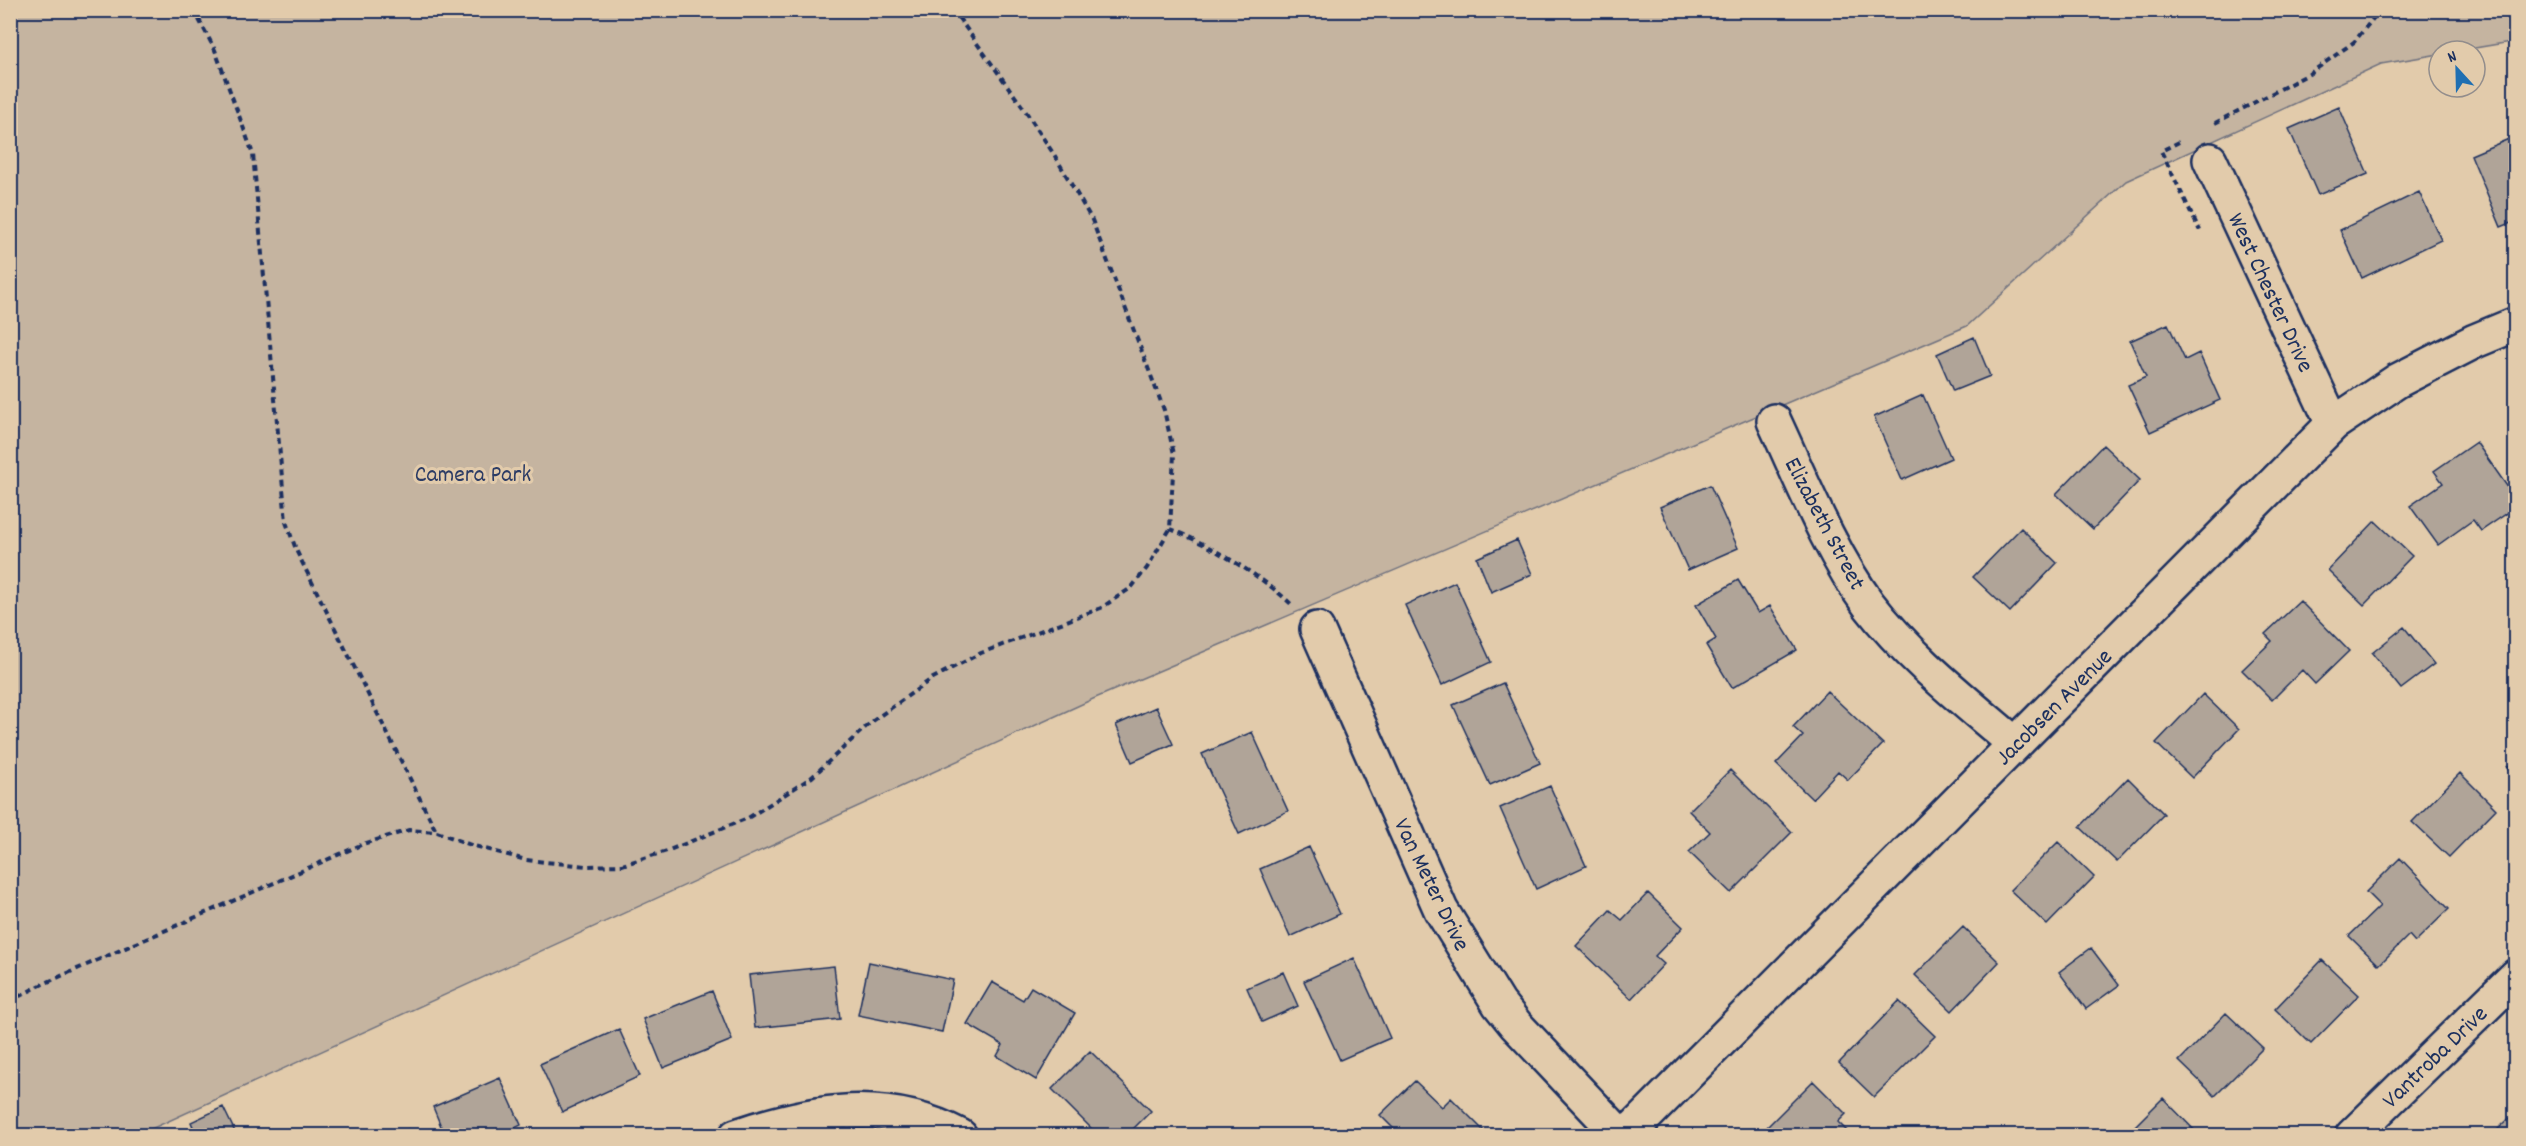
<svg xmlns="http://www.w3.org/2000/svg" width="2526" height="1146" font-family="Dekko,sans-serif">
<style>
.green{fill:#c5b4a0;stroke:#70727f;stroke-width:1.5}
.building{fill:#b0a498;stroke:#1b2f5e;stroke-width:1.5}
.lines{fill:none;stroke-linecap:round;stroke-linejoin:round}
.street-casing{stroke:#1b2f5e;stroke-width:38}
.path{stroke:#1b2f5e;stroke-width:4;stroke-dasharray:6 4.5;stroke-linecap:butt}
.street{stroke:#e2cbab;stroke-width:33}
.labels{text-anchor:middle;stroke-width:6;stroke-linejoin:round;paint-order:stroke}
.street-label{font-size:24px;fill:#1b2f5e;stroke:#e2cbab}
.park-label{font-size:24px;fill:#2c3c65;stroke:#e2cbab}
</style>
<rect width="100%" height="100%" fill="#e2cbab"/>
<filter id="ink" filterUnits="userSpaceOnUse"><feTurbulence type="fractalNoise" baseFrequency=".0167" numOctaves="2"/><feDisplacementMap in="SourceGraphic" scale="12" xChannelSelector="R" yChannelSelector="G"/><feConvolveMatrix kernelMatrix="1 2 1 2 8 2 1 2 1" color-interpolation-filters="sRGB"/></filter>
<g filter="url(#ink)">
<path class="green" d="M2515,10L2516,41L2457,51H2439V54L2381,64L2126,181L1967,326L1093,699L138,1135L11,1136L10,11Z"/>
<path class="building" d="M2339,107L2368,174L2318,195L2289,129Z
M2516,136V221L2501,227L2471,155Z
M2419,192L2441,240L2362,278L2340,230Z
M2168,324L2185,360L2199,353L2220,400L2150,432L2128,385L2146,377L2130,341Z
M1974,337L1990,376L1953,391L1937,354Z
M1923,395L1951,458L1902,480L1874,417Z
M2476,442L2516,499V507L2481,531L2473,520L2438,545L2410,506L2443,483L2434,471Z
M2103,445L2140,480L2093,529L2056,494Z
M1710,485L1738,548L1688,570L1660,507Z
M2375,521L2412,556L2364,605L2328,570Z
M2021,528L2057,563L2010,612L1973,577Z
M1517,540L1532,574L1491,592L1477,558Z
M1738,580L1758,613L1770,606L1797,650L1732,688L1706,645L1716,639L1696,605Z
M1455,582L1491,662L1442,685L1405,605Z
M2300,601L2349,651L2315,684L2302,670L2272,700L2242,670L2272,641L2265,634Z
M2404,627L2434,664L2401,689L2372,653Z
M1503,683L1540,763L1490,785L1453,705Z
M1827,691L1883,744L1848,780L1838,771L1812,799L1776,764L1803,736L1793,727Z
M2203,694L2239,729L2192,778L2156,743Z
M1156,707L1173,744L1132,762L1116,725Z
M1252,732L1288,811L1239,834L1202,754Z
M2516,760V778L2507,767Z
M1730,770L1792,832L1731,893L1689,852L1710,832L1689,811Z
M2460,773L2496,809L2449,857L2412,822Z
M2128,778L2164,814L2117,862L2080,827Z
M1550,786L1586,866L1536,889L1500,808Z
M2058,842L2094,877L2047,925L2010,890Z
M1309,847L1340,914L1290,937L1260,869Z
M2400,858L2449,909L2415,942L2409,935L2379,965L2349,936L2380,906L2366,892Z
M1648,893L1683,927L1655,956L1664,964L1631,999L1576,946L1610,910L1622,920Z
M1963,927L1999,962L1952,1011L1915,975Z
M2091,948L2119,985L2086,1009L2059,972Z
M1354,958L1390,1038L1340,1060L1304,981Z
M2322,960L2359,995L2311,1044L2275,1009Z
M869,962L953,980L942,1032L858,1015Z
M834,966L840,1019L755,1028L749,975Z
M1283,972L1298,1006L1262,1022L1247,988Z
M992,982L1023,1000L1031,987L1075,1013L1036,1080L997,1056L1003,1045L967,1024Z
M712,991L732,1040L663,1068L643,1019Z
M1899,1001L1935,1036L1874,1097L1839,1063Z
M2226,1013L2263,1048L2215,1096L2179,1061Z
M619,1029L640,1076L562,1112L540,1064Z
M1090,1051L1151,1111L1126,1136H1099L1052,1089Z
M500,1078L521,1125L499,1136H445L433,1107Z
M1415,1081L1442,1107L1451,1098L1488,1135L1401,1136L1380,1115Z
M1813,1081L1846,1114L1838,1122L1852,1136H1765L1762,1132Z
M2163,1098L2200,1136H2133L2129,1132Z
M223,1107L237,1136H197L191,1122Z
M2516,1112V1136H2503L2497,1130Z
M408,1129L410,1136H394Z"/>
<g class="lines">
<g class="street-casing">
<path id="street" d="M2210,160L2333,424
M1774,421C1802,481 1830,552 1869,605C1911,659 1964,700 2015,744
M1317,629L1441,910L1499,1004L1516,1025L1621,1136
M736,1136C812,1110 886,1097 960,1136
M1626,1136L2333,424L2397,381L2475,341L2516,324
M2352,1136L2516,976"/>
</g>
<path class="path" d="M194,10L215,50L253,154L286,522L297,552L436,831
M2215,123L2309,74L2354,42L2380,10
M2179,142L2161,151L2199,229L2201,228
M1170,529C1205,542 1265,578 1291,604
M10,1001L43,984L363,844L409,830L437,832L471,845L526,860L586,866L622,865L667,851L748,818L812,777L870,723L933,678L981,653L1101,608L1131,588L1147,568L1170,529L1174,454L1164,410L1092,220L1055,156L1022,106L953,10"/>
<use href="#street" class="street"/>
</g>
</g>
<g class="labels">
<g class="street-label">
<text transform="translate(2272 292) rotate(65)" y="8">West Chester Drive</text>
<text transform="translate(1826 523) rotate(62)" y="8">Elizabeth Street</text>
<text transform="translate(2053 706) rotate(-45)" y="8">Jacobsen Avenue</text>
<text transform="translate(1433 884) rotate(64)" y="8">Van Meter Drive</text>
<text transform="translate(2434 1056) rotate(-44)" y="8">Vantroba Drive</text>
</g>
<g class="park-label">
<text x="473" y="481">Camera Park</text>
</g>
</g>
<rect width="2526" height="1146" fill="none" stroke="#e2cbab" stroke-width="36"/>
<rect x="18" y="18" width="2490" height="1110" fill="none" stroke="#1b2f5e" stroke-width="2" filter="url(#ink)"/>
<g transform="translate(2457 69) rotate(338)"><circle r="28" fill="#e2cbab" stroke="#928d8c" stroke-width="1.5"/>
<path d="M0-4.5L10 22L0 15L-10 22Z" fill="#1f6fb2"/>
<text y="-9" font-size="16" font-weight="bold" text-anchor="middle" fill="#1b2f5e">N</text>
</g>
</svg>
